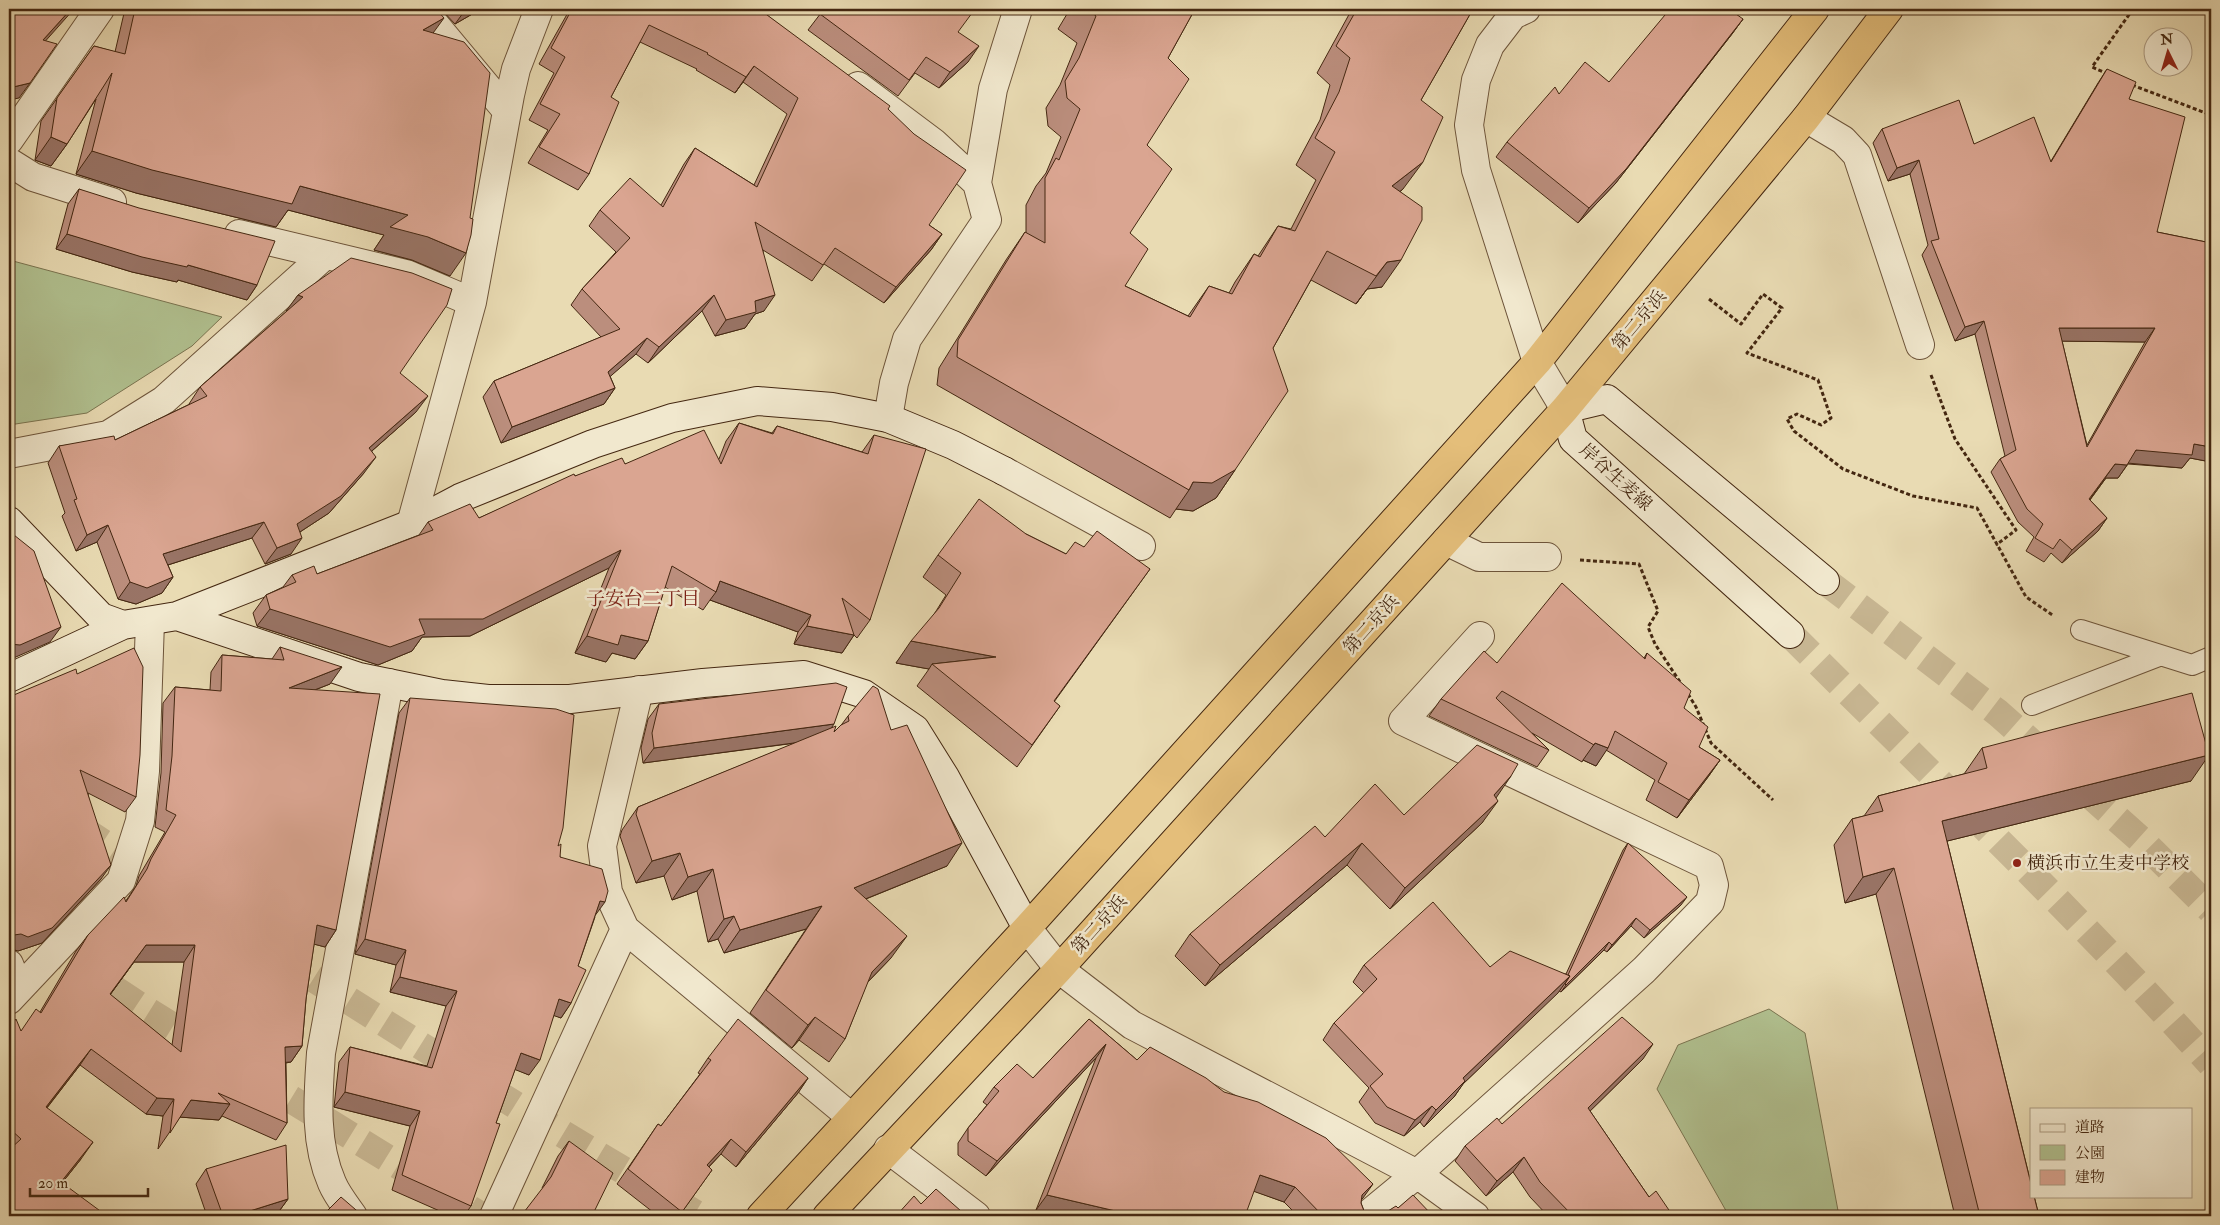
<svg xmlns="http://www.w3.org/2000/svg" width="2220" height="1225" font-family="'IM FELL Double Pica','Noto Serif JP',serif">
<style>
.green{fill:#b1c190;stroke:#7a7450}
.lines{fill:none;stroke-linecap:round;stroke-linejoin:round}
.secondary-tunnel{stroke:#c8b793;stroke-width:28;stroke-dasharray:28 14;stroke-linecap:butt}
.highway-tunnel{stroke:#c8b793;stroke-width:28;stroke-dasharray:28 14;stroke-linecap:butt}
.lane-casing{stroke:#6d543a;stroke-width:22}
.street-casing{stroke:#6d543a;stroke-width:30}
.secondary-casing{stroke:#442711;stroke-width:30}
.highway-casing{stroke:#442711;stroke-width:30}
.path{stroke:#442711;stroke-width:3;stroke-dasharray:4 2.5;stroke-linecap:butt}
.lane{stroke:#f1e8ce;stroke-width:20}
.street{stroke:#f1e8ce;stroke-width:28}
.secondary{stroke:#f1e8ce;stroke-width:28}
.highway{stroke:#e4be7a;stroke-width:28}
.wall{fill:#bb8e7d;stroke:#442711;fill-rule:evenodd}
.shaded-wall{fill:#997466;stroke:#442711}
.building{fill:#daa591;stroke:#442711;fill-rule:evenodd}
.poi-dot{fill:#8f2418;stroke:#f1e8ce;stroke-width:2}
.labels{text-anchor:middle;stroke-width:5;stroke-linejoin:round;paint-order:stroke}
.street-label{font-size:18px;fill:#442711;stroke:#f1e8ce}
.poi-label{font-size:18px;fill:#442711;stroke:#f1e8ce;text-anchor:start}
.neighbourhood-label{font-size:19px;fill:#7a1f14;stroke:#f1e8ce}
</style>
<rect width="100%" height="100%" fill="#e9dbb3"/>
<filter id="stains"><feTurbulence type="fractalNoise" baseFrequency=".004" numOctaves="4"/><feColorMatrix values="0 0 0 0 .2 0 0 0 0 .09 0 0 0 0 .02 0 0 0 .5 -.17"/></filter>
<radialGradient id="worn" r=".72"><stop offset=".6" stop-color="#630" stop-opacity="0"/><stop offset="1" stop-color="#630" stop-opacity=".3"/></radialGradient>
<path class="green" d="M9,258L13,261L222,317L192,346L87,413L9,425Z
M1769,1009L1805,1033L1839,1216H1729L1657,1089L1678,1045Z"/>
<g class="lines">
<path class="secondary-tunnel" d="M1825,581L1998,713L2141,840L2211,910
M1790,634C1932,776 2078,915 2211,1064"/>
<path class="highway-tunnel" d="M9,781L174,890
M9,919L138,1005L207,1048
M278,956L520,1108L699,1216
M255,1077L481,1216"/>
<g class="lane-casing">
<path id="lane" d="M2081,630L2192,665L2211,657
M2032,705L2159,656"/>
</g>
<g class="street-casing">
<path id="street" d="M422,9L507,111
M1526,9L1513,15L1490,45L1476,80L1469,125L1476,170L1537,362L1565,409
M858,86L934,143L977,183
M1806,118L1843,140L1857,155L1920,345
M9,140L100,9
M9,162L33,177L112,202
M239,234L406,274L472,302
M888,418L894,383L907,339L987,220L977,183L993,89L1018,9
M9,454L108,435L164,400L325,255
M1004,471L1141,546
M411,524L472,302L510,95L516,69L539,9
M1446,541L1479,557H1547
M639,690L602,846L608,892L625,929L851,1117
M1027,928L1059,969L1132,1025L1417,1174L1475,1216
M9,964L19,989
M9,1000L121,881L140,821L145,771L150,621
M888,1149L976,1216
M353,1216C346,1206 337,1195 332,1183C314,1142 318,1097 321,1053L389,683
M494,1216L625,929
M1366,1216L1417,1174L1644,970L1710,902L1714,885L1709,866L1403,721L1480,636"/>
</g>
<g class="secondary-casing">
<path id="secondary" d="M9,521L101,617L123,625
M177,616L359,677L442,694L488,699H570L703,683L804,675L864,694L915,729L945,777L1027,928
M1790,634L1573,439L1565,409L1607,399L1825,581
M9,678L123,625L177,616L411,524L460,498L593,444L672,418L757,401L832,407L888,418L953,445L1004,471"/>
</g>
<g class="highway-casing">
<path id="highway" d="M761,1216L1027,928L1537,362L1815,9
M827,1216L1059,969L1565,409L1806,118L1889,9"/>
</g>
<path class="path" d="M2108,74L2092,67L2133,9
M2132,85L2211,115
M1709,299L1741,324L1763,294L1782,308L1747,353L1818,380L1831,418L1821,425L1797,414L1787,419L1794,431L1843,469L1913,496L1977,508L2026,597L2054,616
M1931,375L1955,439L2016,530L1996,545
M1580,560L1639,564L1658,611L1648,627L1655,644L1680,682
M1688,694L1696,707L1711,743L1773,800"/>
<use href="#lane" class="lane"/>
<use href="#street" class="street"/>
<use href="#secondary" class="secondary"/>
<use href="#highway" class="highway"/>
</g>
<path class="wall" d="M125,9H436L433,33L450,276L412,260L374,250L384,235L288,210L276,227L136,193L76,174L96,99L67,144L51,166L35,160L41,121L94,46L115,52Z
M441,9H477L474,13L455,24Z
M570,9H759L888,109L929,225L942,234L931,250L884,303L824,264L812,281L763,250L764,311L755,314L745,328L715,336L702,311L648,363L636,354L610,376L615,388L604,404L501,443L483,397L494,381L601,337L571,305L582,289L616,252L589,226L600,210L661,205L684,164L695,148L754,185L787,114L743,82L735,93L696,70L697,69L640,42L611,97L589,174L578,190L528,163L548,130L529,120L554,73L539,64Z
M824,9L958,32L968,62L939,88L915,73L898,96L808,30Z
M1070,9H1195L1168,58L1147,145L1130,233L1125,286L1188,316L1209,286L1229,293L1235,282L1254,254L1258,256L1278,226L1291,229L1316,180L1296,165L1320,120L1330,85L1317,73L1352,9H1473L1421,100L1403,189L1400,192L1382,287L1367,289L1356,304L1311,280L1273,348L1235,470L1216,498L1193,511L1176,509L1170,518L937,385L939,368L1006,260L1025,232L1026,233V205L1036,186L1046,173L1061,137L1048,126L1046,108L1060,85L1077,43L1058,29Z
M1743,19L1732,34L1615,184L1578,223L1496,157L1507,142L1559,94L1609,82Z
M2107,69L2129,99L2157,232L2211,243V462L2190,458L2182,468L2128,464L2118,478H2106L2090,500L2107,518L2098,531L2062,563L2051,553L2044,562L2026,551L2034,537L2018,522L1991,472L2000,459L2005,456L1975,334L1955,341L1922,255L1928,245L1910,174L1888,181L1873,143L1882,129L1974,144L2051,161L2098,83ZM2062,341L2145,342L2087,445Z
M79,189L257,285L247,300L178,280L177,282L132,272L56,249L68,204Z
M298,295L400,373L416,412L372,451L364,473L329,513L300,532L291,554L265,564L252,538L168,565L173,577L162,593L136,604L118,599L97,542L76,551L62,516L65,513L48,463L59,446L115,440L190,404H189L200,387L287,311Z
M739,423L772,433L777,426L862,452L874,435L870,620L857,638L854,635L842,653L794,644L798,632L710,600L703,610L665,587L648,641L635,659L612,653L606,662L575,653L609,568L470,636L422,637L412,651L378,665L257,626L253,613L266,595L283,587L292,575L317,574L419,535L428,522L479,518L575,476L625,464L719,459L726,441Z
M1026,534L1066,554L1084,547L1150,569L1054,702L1060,706L1017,767L917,686L929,669L896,663L933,616L946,595L923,577L938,555Z
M280,647L330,684L315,690L336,930L325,947L314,944L306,999L302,1046L291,1062L286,1063L287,1123L276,1140L222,1116L219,1120L180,1117L158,1149L163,1116L146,1114L80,1065L47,1108L81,1159L62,1183L9,1216V1028L21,1031L40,1012L76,951L88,935L125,902L136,886L139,876L165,832L155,827L161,773L163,703L175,687L210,690L211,672L222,655L272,659ZM134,962H184L172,1045L110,995Z
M1647,653L1684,708L1699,747L1720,760L1708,777L1677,818L1646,800L1655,780L1606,750L1596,766L1583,760L1582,762L1532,733L1549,750L1537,767L1429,716L1441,699L1497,663L1644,658Z
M77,674L136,797L125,812L88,793L101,879L42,943L18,951L11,949Z
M410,698L558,846L560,857L595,917L578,966L571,1003L561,1018L554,1015L529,1075L515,1069L496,1123L471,1206L464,1216H451L392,1190L410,1126L334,1107L339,1062L350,1047L427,1066L446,1006L390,992L396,965L355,954L399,713Z
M659,704L831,728L834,732L842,724L848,716L891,730L947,866L866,899L891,958L867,983L845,1039L829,1062L799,1040L792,1048L750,1013L806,929L724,953L718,939L708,942L697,891L672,900L664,876L636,883L620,836L622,830L638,807L796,743L643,763L641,748L648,719Z
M1982,748L2191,781L1947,841L2039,1216H1955L1876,894L1845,903L1834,845L1852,819L1864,816L1878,796L1964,774Z
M1496,798L1482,823L1390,909L1347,865L1205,986L1175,956L1190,934L1325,837L1404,815Z
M1628,843L1681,905L1644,938L1631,926L1607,952L1604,950L1561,992L1559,991L1463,1084L1454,1097L1424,1127L1420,1122L1404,1136L1375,1123L1359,1102L1369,1088L1323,1040L1334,1023L1364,993L1353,982L1364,965L1490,967L1566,974L1623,850Z
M1089,1019L1137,1060L1363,1198L1361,1200V1203L1364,1211L1370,1216H1377H1298L1284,1202L1254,1191L1036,1210L1096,1058L986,1176L958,1155V1143L968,1128L987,1105L983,1102L994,1087L1033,1078Z
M708,1058L808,1078L798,1093L736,1167L721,1154L709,1167L712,1170L679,1216H658L617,1184L658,1124L661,1126L700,1074L698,1073Z
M1643,1059L1590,1111L1649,1197L1673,1216H1548L1530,1197L1513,1172L1486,1196L1455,1161L1465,1146Z
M569,1141L592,1216L542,1188L558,1156Z
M206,1169L288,1199L277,1214L269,1216H207L196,1184Z"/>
<path class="shaded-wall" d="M71,9H74L33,55L43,40Z
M466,9H477L474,13L455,24Z
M444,18L428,40L423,30Z
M1743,19L1732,34L1615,184L1578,223L1589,208Z
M979,46L968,62L939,88L950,72Z
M754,66L743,82L735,93L746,77Z
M30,83L19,98L9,100V88Z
M51,137L67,144L51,166L35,160Z
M92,151L300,186L408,215L428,237L466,253L450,276L412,260L374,250L384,235L288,210L276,227L136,193L76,174Z
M1919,160L1910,174L1888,181L1897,168Z
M1423,162L1403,189L1372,213L1392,186Z
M67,234L188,265L257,285L247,300L178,280L177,282L132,272L56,249Z
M942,234L931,250L884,303L896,287Z
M1401,260L1382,287L1367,289L1356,304L1387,262Z
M298,295L303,297L292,313L286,311Z
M714,295L702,311L648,363L659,347Z
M775,295L764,311L755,314L745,328L715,336L726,320L755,301Z
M1984,321L1975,334L1955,341L1965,327Z
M2059,328H2155L2145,342L2049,341Z
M647,338L636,354L597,388L608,372Z
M615,388L604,404L501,443L512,427Z
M428,396L416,412L357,464L369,448Z
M2194,444L2211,447V462L2190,458L2182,468L2127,463L2136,450Z
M376,457L364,473L329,513L286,541L297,524Z
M2115,464L2127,465L2118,478H2106L2080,513Z
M1235,470L1216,498L1193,511L1176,509L1189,490L1193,482Z
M2107,518L2098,531L2062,563L2072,550Z
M264,522L252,538L152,570L163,554Z
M108,525L97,542L76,551L87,535Z
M302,538L291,554L265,564L277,548Z
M621,550L609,568L470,636L422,637L412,651L378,665L257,626L270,609L419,619Z
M173,577L162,593L136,604L118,599L130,582Z
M720,581L811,615L798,632L710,600L716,592Z
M807,626L854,635L842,653L794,644Z
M61,627L50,642L9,660V644Z
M621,635L648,641L635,659L612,653L606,662L575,653L587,636Z
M911,641L996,657L932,664L929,669L896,663Z
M342,667L330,684L278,704L289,688Z
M834,724L824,739L643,763L654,748Z
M1595,743L1608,748L1596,766L1583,760Z
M2209,755L2191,781L1923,847L1942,821Z
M1720,760L1708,777L1677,818L1689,800Z
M1511,776L1496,798L1479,817L1494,795Z
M1498,801L1482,823L1390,909L1405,888Z
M962,843L947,866L838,910L854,888Z
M1362,843L1347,865L1205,986L1220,965Z
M680,853L664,876L636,883L652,861Z
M111,865L101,879L42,943L18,951L11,949H9V938Z
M1894,868L1876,894L1845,903L1863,877Z
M713,869L697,891L672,900L688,877Z
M1687,897L1681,905L1644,938L1650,930Z
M600,901L605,902L594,917Z
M822,906L806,929L724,953L740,930Z
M734,916L718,939L708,942L724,919Z
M1636,918L1631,926L1607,952L1612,945Z
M317,925L336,930L325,947L306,942Z
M907,936L891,958L856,994L872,972Z
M365,939L406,950L396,965L355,954Z
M1609,942L1604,950L1561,992L1566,985Z
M146,945H195L184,962H134L98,1011Z
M1570,976L1558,993L1463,1084L1454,1097L1424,1127L1436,1110L1463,1078Z
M400,977L457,991L446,1006L390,992Z
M559,999L571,1003L561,1018L549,1014Z
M815,1017L799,1040L792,1048L808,1025Z
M1106,1044L1096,1058L986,1176L997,1161Z
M1653,1044L1643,1059L1578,1123L1588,1108Z
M302,1046L291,1062L274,1063L285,1047Z
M91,1049L80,1065L34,1124L46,1107Z
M521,1053L540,1060L529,1075L511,1068Z
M808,1078L798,1093L736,1167L746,1152Z
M345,1092L420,1111L410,1126L334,1107Z
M157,1098L174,1099L163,1116L146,1114Z
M191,1100L230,1104L219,1120L179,1117Z
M1432,1106L1420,1122L1404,1136L1415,1120Z
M731,1139L721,1154L696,1180L707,1165Z
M93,1142L81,1159L49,1199L61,1182Z
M1524,1157L1513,1172L1486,1196L1497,1181Z
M1260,1175L1295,1187L1284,1202L1250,1190Z
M1373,1184L1363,1198L1352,1210L1362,1195Z
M1047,1195L1137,1216H1064L1036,1210Z
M288,1199L277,1214L269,1216H234Z"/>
<path class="building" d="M9,9H71L43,40L57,44L30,83L9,88Z
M135,9H436L444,18L423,30L464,42L490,73L470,218L473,219L471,235L466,253L428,237L390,227L408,215L300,186L292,204L152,170L92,151L112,73L67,144L51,137L57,98L94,46L125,54Z
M572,9H759L890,106L888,109L914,134L966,170L929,225L942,234L896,287L835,248L823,265L755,222L775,295L755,301L756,312L726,320L714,295L659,347L647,338L608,372L615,388L512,427L494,381L620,329L582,289L630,238L600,210L630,178L663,207L695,148L757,187L798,98L754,66L746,77L707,54L708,53L649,25L611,97L619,102L589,174L539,147L560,114L540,104L565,57L551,48Z
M824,9H975L958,32L979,46L950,72L926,57L909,80L820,14Z
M1087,9H1195L1168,58L1189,79L1147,145L1172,169L1130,233L1148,249L1125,286L1190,317L1209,286L1232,294L1254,254L1260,257L1278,226L1295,231L1335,152L1315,138L1339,92L1350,58L1336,46L1357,9H1473L1421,100L1443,117L1423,162L1392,186L1422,207V220L1401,260L1387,262L1376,276L1327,251L1273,348L1288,391L1235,470L1212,483L1193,482L1189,490L957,357L958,340L1025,232L1045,243V178L1056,158L1059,160L1080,109L1067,98L1065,81L1079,58L1096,16Z
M1670,9H1729L1743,19L1626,169L1589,208L1507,142L1555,87L1559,94L1585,62L1609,82Z
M2107,69L2136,82L2129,99L2185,117L2157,232L2211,243V447L2194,444L2192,455L2136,450L2127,465L2115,464L2089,499L2107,518L2072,550L2060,539L2053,549L2035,538L2043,524L2027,509L2000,459L2016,450L1984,321L1965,327L1931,241L1939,239L1919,160L1897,168L1882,129L1959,100L1974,144L2034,117L2051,162ZM2059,328H2155L2087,447Z
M79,189L139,208L275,241L257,285L188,265L187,267L142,257L67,234Z
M351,258L412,273L452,289L447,305L400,373L428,396L369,448L376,457L341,496L297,524L302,538L277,548L264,522L163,554L173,577L147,588L130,582L108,525L87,535L74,500L77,499L59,446L114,436L115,440L207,396L200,387L303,297L298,295Z
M739,423L773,434L777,426L868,454L874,435L926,449L870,620L842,598L854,635L807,626L811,615L720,581L716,592L672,566L648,641L621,635L618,645L587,636L621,550L483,619H419L425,634L390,647L270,609L266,595L296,582L292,575L314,566L317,574L433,530L428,522L470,504L479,518L574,474L575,476L622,458L625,464L704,430L721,464Z
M979,499L1026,534L1066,554L1075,542L1084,547L1097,531L1150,569L1054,701L1060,706L1032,745L932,664L996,657L911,641L939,608L961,573L938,555Z
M9,531L34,551L61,627L20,645L9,644Z
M1562,583L1645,659L1647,653L1691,691L1684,708L1708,727L1699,747L1720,760L1689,800L1658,782L1667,763L1615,731L1608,748L1595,743L1594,745L1502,691L1496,698L1549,750L1441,699L1484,651L1497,663Z
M280,647L342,667L289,688L380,694L336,930L317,925L306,999L302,1046L285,1047L287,1123L218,1093L230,1104L191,1100L170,1133L174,1099L157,1098L91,1049L46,1107L93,1142L61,1182L107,1216H9V1150L21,1139L9,1128V1028L16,1019L21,1031L36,1009L41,1013L88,935L124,897L126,902L147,869L151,859L176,815L166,810L172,756L175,687L221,691L222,655L284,660ZM146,945H195L181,1052L110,994Z
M134,648L143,667L140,755L136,797L80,770L111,865L52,928L28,937L21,934L14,935L9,938V697L76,669L77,674Z
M836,683L847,687L834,724L654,748L652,733L659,704Z
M873,686L878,689L891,730L907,725L962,843L854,888L907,936L872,972L845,1039L815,1017L808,1025L766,990L822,906L740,930L734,916L724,919L713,869L688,877L680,853L652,861L636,814L638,807L836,726L834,732L841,725L849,721L848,716Z
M2192,693L2209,755L1942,821L2031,1184V1196H2034L2039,1216H1980L1894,868L1863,877L1852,819L1883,811L1878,796L1987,768L1982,748Z
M410,698L556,709L574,715L563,828L558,846L561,844L560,857L602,869L608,891L605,902L600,901L578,966L586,970L571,1003L559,999L540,1060L521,1053L496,1123L500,1124L471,1206L402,1175L420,1111L345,1092L350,1047L432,1068L457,991L400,977L406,950L365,939Z
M1477,745L1518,764L1511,776L1494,795L1498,801L1405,888L1362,843L1220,965L1190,934L1315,826L1325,837L1375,784L1404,815Z
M1628,843L1687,897L1650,930L1636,918L1612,945L1609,942L1566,985L1565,984L1570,976L1568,975Z
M1433,902L1490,967L1510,951L1570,976L1463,1078L1465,1081L1436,1110L1432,1106L1415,1120L1387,1107L1370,1086L1383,1074L1334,1023L1377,979L1364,965Z
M1622,1017L1653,1044L1588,1108L1649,1197L1656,1191L1673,1216H1573L1540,1182L1524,1157L1497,1181L1465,1146L1497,1118L1502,1124Z
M738,1019L808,1078L746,1152L731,1139L707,1165L712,1170L682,1212L628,1169L658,1124L661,1126L711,1060L708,1058Z
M1089,1019L1137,1060L1150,1047L1206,1078L1224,1092L1258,1102L1326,1138L1373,1184L1362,1195L1361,1203L1364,1211L1370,1216H1377H1323L1295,1187L1260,1175L1245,1216H1137L1047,1195L1106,1044L997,1161L968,1141V1128L999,1091L994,1087L1017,1064L1033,1078Z
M569,1141L613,1173L592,1216H521L551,1177Z
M286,1145L288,1199L234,1216H223L206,1169Z
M936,1189L961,1211L959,1213L963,1216H896L914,1196L921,1204Z
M1413,1195L1433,1216H1380L1396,1206L1398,1208Z
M341,1197L363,1216H325V1213Z"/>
<circle class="poi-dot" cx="2017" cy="863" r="5"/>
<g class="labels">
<g class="street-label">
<text transform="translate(1639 320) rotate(-50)" y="6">第二京浜</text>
<text transform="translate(1616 477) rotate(42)" y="6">岸谷生麦線</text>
<text transform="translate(1371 624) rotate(-48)" y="6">第二京浜</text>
<text transform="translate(1099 924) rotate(-48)" y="6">第二京浜</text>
</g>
<g class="poi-label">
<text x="2027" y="869">横浜市立生麦中学校</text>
</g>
<g class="neighbourhood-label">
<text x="643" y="605">子安台二丁目</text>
</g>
</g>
<rect width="2220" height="1225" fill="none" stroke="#e9dbb3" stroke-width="30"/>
<rect x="10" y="10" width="2200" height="1205" fill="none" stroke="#442711" stroke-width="2.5"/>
<rect x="15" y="15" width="2190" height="1195" fill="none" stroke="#442711"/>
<rect x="2030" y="1108" width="162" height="90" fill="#f1e8ce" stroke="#ac9b82"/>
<rect x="2040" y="1124" width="25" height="8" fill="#f1e8ce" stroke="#ac9b82"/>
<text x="2075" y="1132" font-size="15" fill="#442711">道路</text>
<rect x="2040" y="1145" width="25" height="15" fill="#b1c190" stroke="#ac9b82"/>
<text x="2075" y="1158" font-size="15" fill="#442711">公園</text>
<rect x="2040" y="1170" width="25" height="15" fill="#daa591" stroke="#ac9b82"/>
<text x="2075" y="1182" font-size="15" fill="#442711">建物</text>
<g transform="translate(2168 52) rotate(355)"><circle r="24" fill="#f1e8ce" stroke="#ac9b82"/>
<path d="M0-4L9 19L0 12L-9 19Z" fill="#8f2418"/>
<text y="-8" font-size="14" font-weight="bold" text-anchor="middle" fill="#442711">N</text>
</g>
<path d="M30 1188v8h118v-8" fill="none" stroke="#442711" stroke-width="2.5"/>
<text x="38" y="1188" font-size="15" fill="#442711" stroke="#f1e8ce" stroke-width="4" paint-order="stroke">20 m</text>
<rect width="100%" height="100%" filter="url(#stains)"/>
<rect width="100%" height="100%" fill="url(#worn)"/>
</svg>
